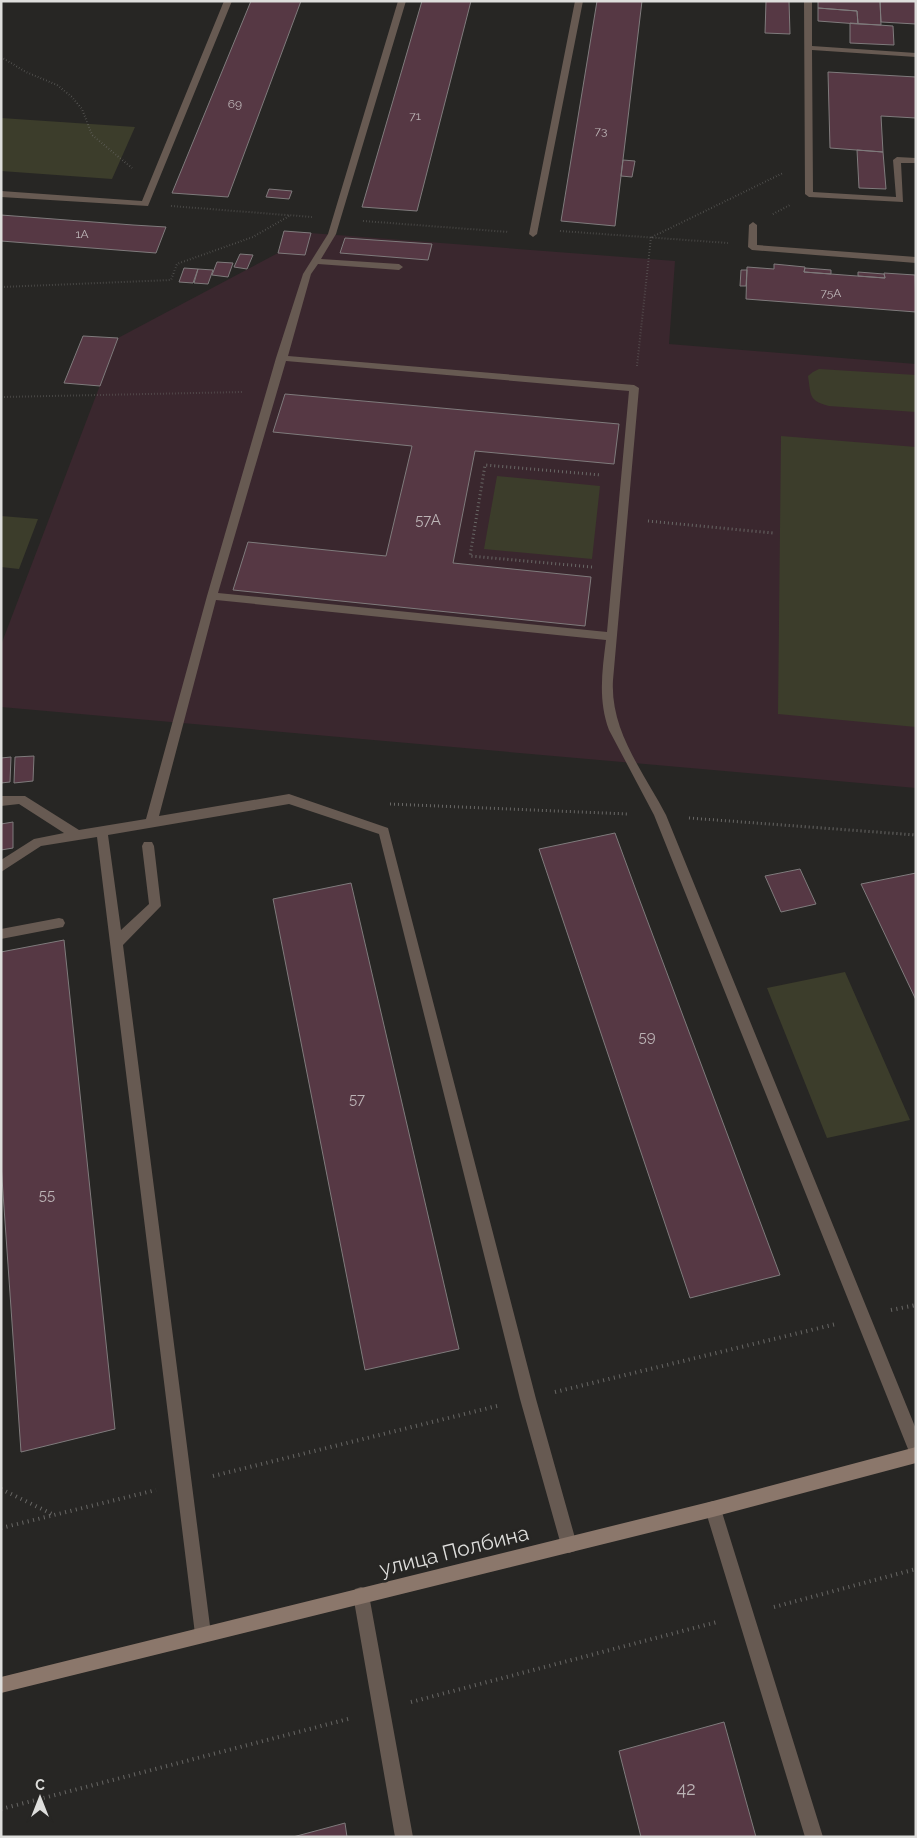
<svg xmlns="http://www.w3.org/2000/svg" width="917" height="1838" font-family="Raleway,sans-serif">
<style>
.education{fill:#3a272e}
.green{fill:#3c3d2b}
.building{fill:#563844;stroke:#7f7b7c}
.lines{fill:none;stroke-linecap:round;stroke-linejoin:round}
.path-far2{stroke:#686765;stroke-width:2;stroke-dasharray:0.5 2.5;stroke-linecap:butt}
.path-far1{stroke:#686765;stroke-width:3;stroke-dasharray:1 3;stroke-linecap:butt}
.path{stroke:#686765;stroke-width:4;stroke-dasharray:1 4.5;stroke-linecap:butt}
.lane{fill:#675a52;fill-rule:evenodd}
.secondary{fill:#8b776b;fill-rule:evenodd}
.labels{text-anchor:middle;stroke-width:5;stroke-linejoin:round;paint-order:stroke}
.far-number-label{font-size:12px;fill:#bcb4b6}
.number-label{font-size:15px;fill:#bcb4b6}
.near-number-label{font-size:18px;fill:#bcb4b6}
.near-street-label{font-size:21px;fill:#dededc;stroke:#272624}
</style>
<rect width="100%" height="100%" fill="#272624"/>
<path class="education" d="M284,231L675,261L669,344L916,364V788L1,707V645L118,338L278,253Z"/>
<path class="green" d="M1,118L135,127L112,179L1,171Z
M819,369L916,375V412L829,406C809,401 811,396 808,376L813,372Z
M781,436L916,447V727L778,714Z
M497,476L600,486L592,559L484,549Z
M1,516L38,519L19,569L1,567Z
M845,972L910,1120L827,1138L767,988Z"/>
<path class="building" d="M251,1H301L228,197L172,193Z
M422,1H471L417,211L362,207Z
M597,1H642L615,226L561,221Z
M766,1H789L790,34L765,33Z
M818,1H880L881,25L858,24L857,11L818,8Z
M880,1H916V24L881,22Z
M818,8L857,11L858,24L818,21Z
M850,23L893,26L894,45L850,43Z
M828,72L916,77V118L881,116L883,152L830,148Z
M857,150L883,152L886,189L859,188Z
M623,160L635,161L632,177L621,176Z
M269,189L292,191L289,199L266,197Z
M1,215L133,225L166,227L156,253L1,241Z
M284,231L311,233L305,255L278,253Z
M345,238L432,244L428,260L340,253Z
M240,254L253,255L247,269L234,267Z
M217,262L233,263L228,277L212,275Z
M774,264L805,267L804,272L857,276L885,278L884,273L915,275L916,312L746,299L747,267L774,269Z
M184,268L198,269L193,283L179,282Z
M805,268L831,270V274L804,272Z
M198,269L213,270L208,284L194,283Z
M741,270H747L746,286H740Z
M858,272L884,274L885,278L858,276Z
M83,336L118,338L100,386L64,383Z
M285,394L619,424L614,464L475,451L453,563L591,577L585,626L233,590L248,542L386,556L412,446L273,432Z
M34,756L33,781L14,783L15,757Z
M11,757L10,782L1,783V758Z
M13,822V848L1,850V824Z
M615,833L637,893L780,1275L690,1298L539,849Z
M800,869L816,904L781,912L765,876Z
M916,873V1000L861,884Z
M351,883L459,1349L365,1370L273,899Z
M64,940L115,1429L21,1452L1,1164V952Z
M724,1722L756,1837H641L619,1751Z
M345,1823L347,1837H293Z"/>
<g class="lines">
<path class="path-far2" d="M1,57L26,72L57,85L72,97L82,109L92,135L132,168
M171,206L312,217
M773,214L790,205
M363,221L509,232
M560,231L728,243
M652,237L783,173
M1,287L171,280L177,264L253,237L289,216
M637,366L651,237
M1,397L243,392"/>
<path class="path-far1" d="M648,521L773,533
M592,567L470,556L485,465L601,475
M390,804L628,814
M689,818L916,835"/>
<path class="path" d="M891,1310L916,1305
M555,1392L836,1324
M213,1476L501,1405
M1,1489L54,1515
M1,1528L156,1490
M774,1607L916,1569
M411,1702L717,1622
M1,1809L352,1718"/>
<path class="lane" d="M224,1H232L148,206L1,197V191L142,201Z
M398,1H406L336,234L321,259L399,264L403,267L399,270L318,264L311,274L288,356L634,385L639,388L613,680C610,731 643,771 666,815L916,1429V1457L911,1454L908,1449L654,815L609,730C598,700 602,672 606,640L216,600L159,816L289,794L388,828L536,1399L577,1545L575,1551L569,1553L563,1551L561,1545L520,1399L379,834L289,804L108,835L121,930L149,904L142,846L144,842H152L154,846L161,906L123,945L211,1634L209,1640L203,1642L197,1640L195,1634L97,837L41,846L1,872V860L34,839L64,833L19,804L1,806V796H25L79,830L146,819L207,596L276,358L303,274L328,234ZM286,361L629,391L607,632L218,593Z
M575,1H583L537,234L533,237L529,234Z
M804,1H812V46L916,53V57L812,50L813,192L896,197L893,160L897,157L916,158V163H901L903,202L809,197L805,194Z
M753,222L757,225V245L916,257V263L752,250L748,247L749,225Z
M59,918L63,919L65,923L63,927L1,939V929Z
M713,1501L719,1503L721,1509L823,1837H805L705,1509L707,1503Z
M361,1587L367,1589L369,1595L413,1837H395L353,1595L355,1589Z"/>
<path class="secondary" d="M916,1447V1463L713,1517L1,1693V1677L713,1501Z"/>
</g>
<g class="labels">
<g class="far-number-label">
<text x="235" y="108">69</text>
<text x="415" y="120">71</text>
<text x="601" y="135">73</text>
<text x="82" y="238">1А</text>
<text x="831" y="297">75А</text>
</g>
<g class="number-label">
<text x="428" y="525">57А</text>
<text x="647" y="1042">59</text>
<text x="357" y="1104">57</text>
<text x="47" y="1200">55</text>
</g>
<g class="near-number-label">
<text x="686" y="1795">42</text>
</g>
<g class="near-street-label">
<text transform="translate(454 1551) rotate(-14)" y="7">улица Полбина</text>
</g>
</g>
<rect width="917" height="1838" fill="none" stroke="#dededc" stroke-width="5"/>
<g transform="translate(40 1798)" stroke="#272624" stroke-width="4" paint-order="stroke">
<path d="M0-4L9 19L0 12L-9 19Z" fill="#dededc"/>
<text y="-8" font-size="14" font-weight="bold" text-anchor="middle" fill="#dededc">С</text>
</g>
</svg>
